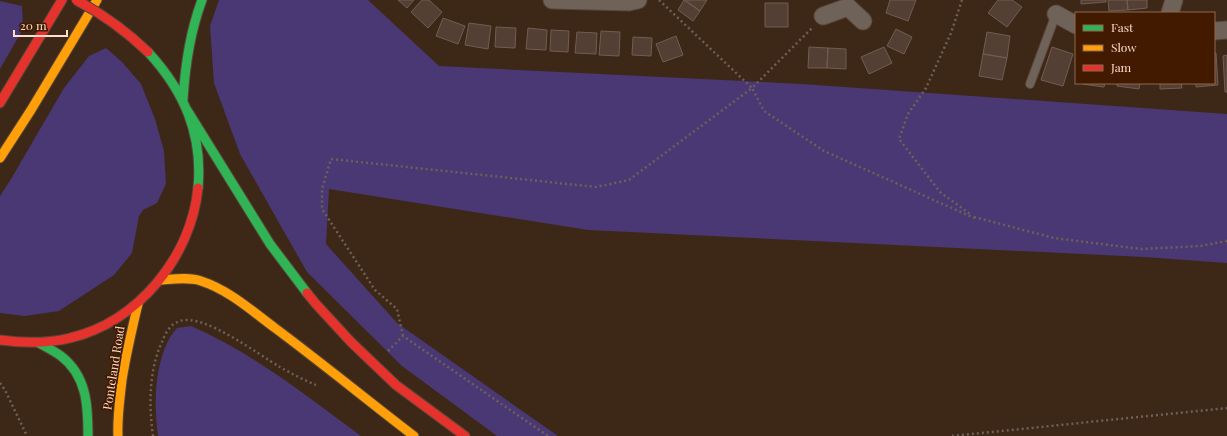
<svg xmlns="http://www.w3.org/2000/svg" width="1227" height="436" font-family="'Playfair Display',serif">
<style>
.green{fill:#493873}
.building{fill:#543f35;stroke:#735c52}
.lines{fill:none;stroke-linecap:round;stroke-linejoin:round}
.lane-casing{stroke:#594537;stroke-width:10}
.street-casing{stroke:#594537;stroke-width:19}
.fast-casing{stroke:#594537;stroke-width:11}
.slow-casing{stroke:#594537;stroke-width:11}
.jam-casing{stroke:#594537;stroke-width:11}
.path{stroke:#6e6058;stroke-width:2.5;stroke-dasharray:2 3;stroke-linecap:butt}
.lane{stroke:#6e6259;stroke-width:8}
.street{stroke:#6e6259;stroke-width:17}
.fast{stroke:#30b455;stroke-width:9}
.slow{stroke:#ff9f0a;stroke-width:9}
.jam{stroke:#e5322d;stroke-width:9}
.jam-bridge-casing{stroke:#594537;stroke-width:11;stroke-linecap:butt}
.jam-bridge{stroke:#e5322d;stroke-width:9}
.labels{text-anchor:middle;stroke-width:3.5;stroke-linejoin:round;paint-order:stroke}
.street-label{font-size:12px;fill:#feddcb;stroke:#411a00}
</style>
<rect width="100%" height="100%" fill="#3d2717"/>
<path class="green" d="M219,0H368L439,66L802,84L1227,114V263L1144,257L588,230L329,189L326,244L397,323L558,436H497L402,366L307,272L240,154L214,83L210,26Z
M0,1L22,6L23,29L0,69Z
M106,48L122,62L141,84L155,119L164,151L166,184L157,203L143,210L139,216L132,253L114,275L59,311L25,316L0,313V196L11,179L64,88L89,56Z
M191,326C253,353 307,396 361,436H158C154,405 154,370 168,341C170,336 174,332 177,328Z"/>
<path class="building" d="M398,0H414L407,8Z
M422,0H429L442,12L428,28L411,12Z
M684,0L700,11L693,21L678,10Z
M685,0H707L700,11Z
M890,0H916L908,21L886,13Z
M998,0H1012L1022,7L1007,27L988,13Z
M1081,0H1106V2L1081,4Z
M1108,0H1127L1128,10L1109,11Z
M1127,0H1147V8L1128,10Z
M765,3H788V27H765Z
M443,18L465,26L458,44L436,36Z
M469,23L491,26L488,49L465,45Z
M496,27L516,28L515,48L495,47Z
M528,28L547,30L546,50L526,49Z
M896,29L912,37L904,54L887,46Z
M551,30L569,31L568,52L550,51Z
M601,31L620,32L619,56L599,55Z
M577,32L597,33L596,54L575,53Z
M987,32L1010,36L1007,58L983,54Z
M676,36L683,55L663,62L656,44Z
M633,37L652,38L651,56L632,55Z
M809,47L828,48L827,68H808Z
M884,47L892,63L869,74L861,57Z
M1052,47L1073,54L1063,86L1041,80Z
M828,48L846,49V69L827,68Z
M1214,53H1216L1218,85L1196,87V83H1214Z
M983,54L1007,58L1002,80L979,76Z
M1227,55V92H1225L1223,56Z
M1082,83H1105L1104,87L1082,84Z
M1117,83H1140L1139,89L1117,86Z
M1160,83H1181L1182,88L1160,89Z"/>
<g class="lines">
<g class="lane-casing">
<path id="lane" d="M1030,84L1056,14"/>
</g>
<g class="street-casing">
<path id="street" d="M552,0L629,2L638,0
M1170,13L1174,0
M1056,14L1076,25
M823,16L848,7L863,21
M1214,31L1227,30"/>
</g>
<g class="fast-casing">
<path id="fast" d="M148,52C184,91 203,134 198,188
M183,100C185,66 190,32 202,0
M187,110L270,244L307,293
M39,343C46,347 54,351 61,356C87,376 88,406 88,436"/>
</g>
<g class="slow-casing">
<path id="slow" d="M0,158L31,110L97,0
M162,280C175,279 189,277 201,281C229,290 252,311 275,328C322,363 367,400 414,436
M118,436C117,417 120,399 122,380C126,355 132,329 138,304"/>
</g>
<g class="jam-casing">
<path id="jam" d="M0,103L62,0
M307,293L316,304L351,342L396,385L465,436
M0,340C23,343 47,344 70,338C138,322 191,257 198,188"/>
</g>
<path class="path" d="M659,0L752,88L812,28
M962,0L951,33L926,88L908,114L899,139L940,192L970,214
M974,217L1054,238L1141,249L1200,246L1227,241
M403,336L397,309L375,290L322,209V189L331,159L596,187L629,180L752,88L764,111L824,151L974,218
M388,351L403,336L548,436
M0,383L5,390L27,436
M153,436C149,408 149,375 159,349C164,338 167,325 180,321C204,313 259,355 280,367C292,374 304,380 316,385
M952,436L1227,408"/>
<use href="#lane" class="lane"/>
<use href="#street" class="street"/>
<use href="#fast" class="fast"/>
<use href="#slow" class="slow"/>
<use href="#jam" class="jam"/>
<g class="jam-bridge-casing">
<path id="jam-bridge" d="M76,0C103,14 126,31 148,52"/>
</g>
<use href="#jam-bridge" class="jam-bridge"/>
</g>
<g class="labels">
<g class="street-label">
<text transform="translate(114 368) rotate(-81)" y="4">Ponteland Road</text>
</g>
</g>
<rect x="1075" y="12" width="140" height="72" fill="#411a00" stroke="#8d6851"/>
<rect x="1083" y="25" width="20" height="6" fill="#30b455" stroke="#8d6851"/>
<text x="1111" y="32" font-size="12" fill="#feddcb">Fast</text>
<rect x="1083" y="45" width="20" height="6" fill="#ff9f0a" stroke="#8d6851"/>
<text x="1111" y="52" font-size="12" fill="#feddcb">Slow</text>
<rect x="1083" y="65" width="20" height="6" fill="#e5322d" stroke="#8d6851"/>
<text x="1111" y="72" font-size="12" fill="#feddcb">Jam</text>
<path d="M14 30v6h53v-6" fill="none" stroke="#feddcb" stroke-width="2"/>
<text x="20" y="30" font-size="12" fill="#feddcb" stroke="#411a00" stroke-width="3" paint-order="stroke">20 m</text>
</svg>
